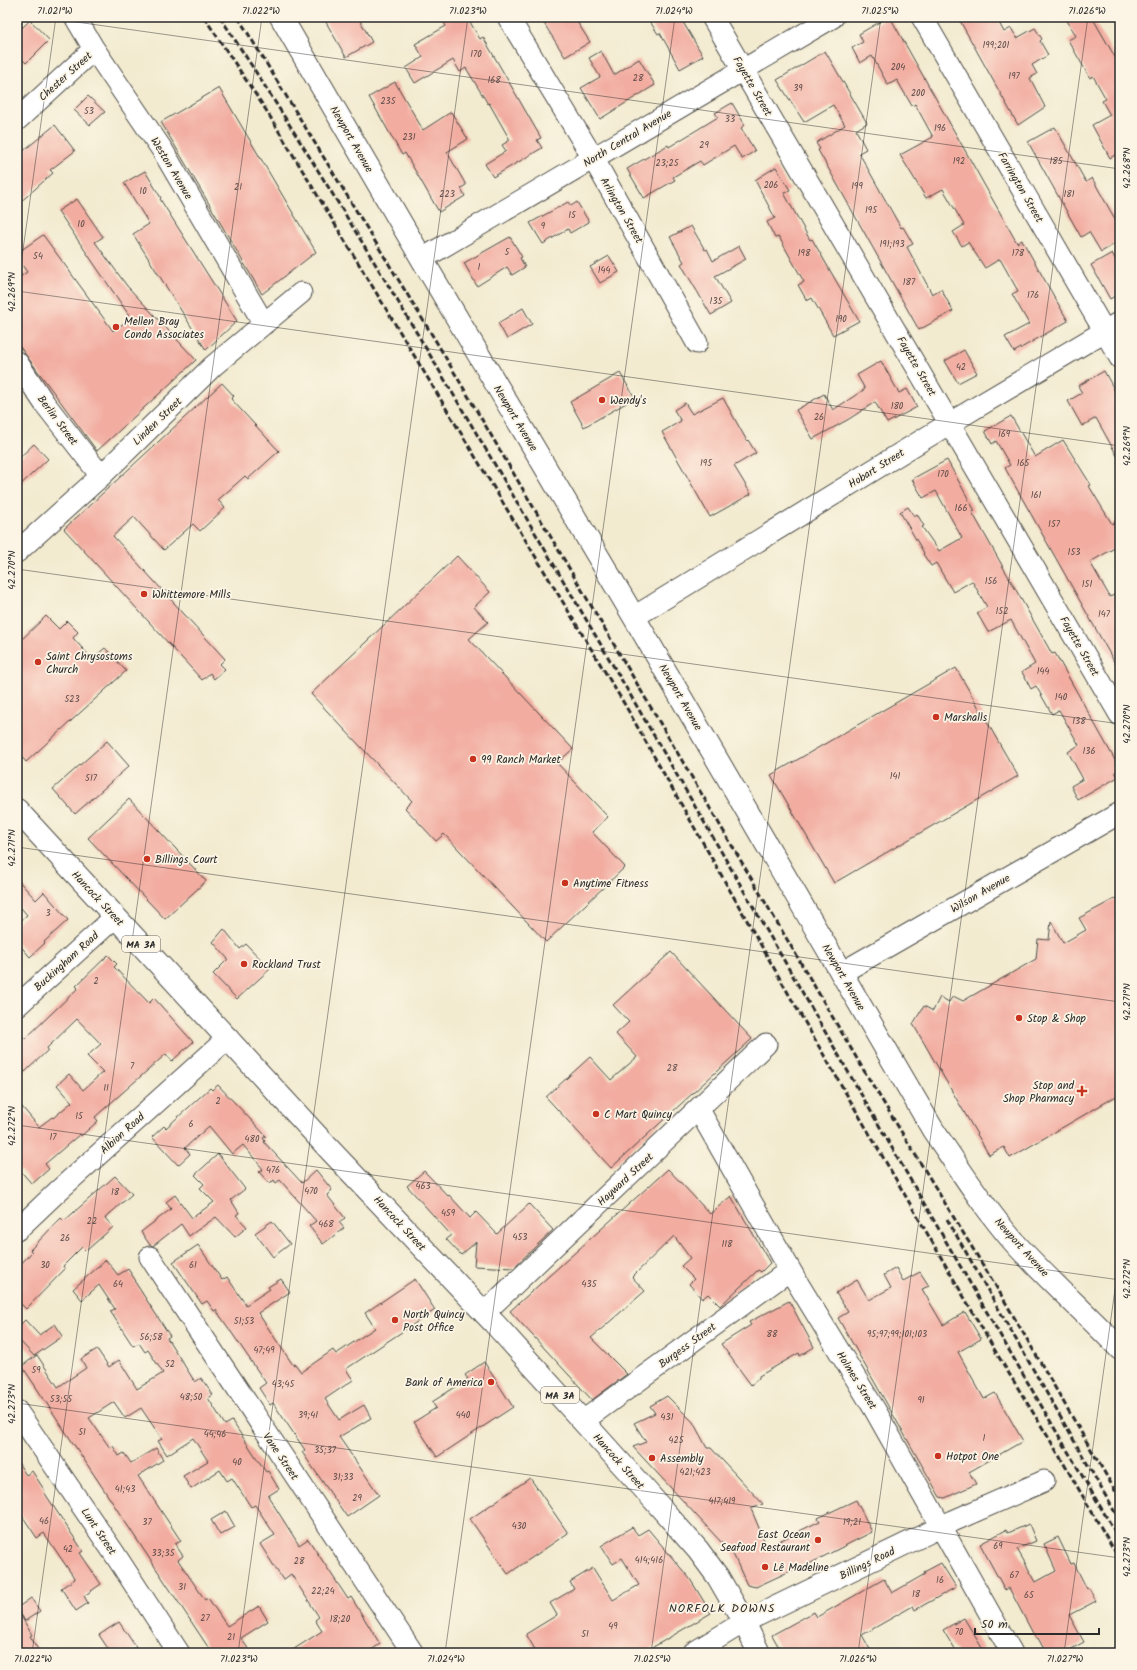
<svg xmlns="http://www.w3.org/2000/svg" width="1137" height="1670" font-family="Kalam,sans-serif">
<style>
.building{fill:#f2aca0}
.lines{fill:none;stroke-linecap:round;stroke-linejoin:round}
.minor-casing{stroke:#494844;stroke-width:23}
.major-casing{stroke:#494844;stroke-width:24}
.minor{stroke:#fff;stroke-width:21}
.major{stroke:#fff;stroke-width:22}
.rail{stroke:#2b2b2b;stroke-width:3;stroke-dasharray:6 3;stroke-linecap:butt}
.ticks{fill:none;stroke:#2b2b2b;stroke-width:1;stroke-opacity:0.45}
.poi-dot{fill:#c8321e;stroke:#fcf5e5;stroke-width:1.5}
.labels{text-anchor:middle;stroke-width:3.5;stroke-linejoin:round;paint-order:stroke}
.number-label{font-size:9px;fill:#5d4b48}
.shield{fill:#fcf5e5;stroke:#6a6863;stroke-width:1}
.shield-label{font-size:10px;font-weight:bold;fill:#2b2b2b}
.street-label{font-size:11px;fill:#2b2b2b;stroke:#fcf5e5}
.poi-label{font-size:11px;fill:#2b2b2b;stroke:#fcf5e5;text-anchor:start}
.neighbourhood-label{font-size:12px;letter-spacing:1px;fill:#2b2b2b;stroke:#fcf5e5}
.neatline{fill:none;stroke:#2b2b2b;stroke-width:1.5}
.ticks-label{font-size:10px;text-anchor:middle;fill:#2b2b2b}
</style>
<rect width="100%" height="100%" fill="#fcf5e5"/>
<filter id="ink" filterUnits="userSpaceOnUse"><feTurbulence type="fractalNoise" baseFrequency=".025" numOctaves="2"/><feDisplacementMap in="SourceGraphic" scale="8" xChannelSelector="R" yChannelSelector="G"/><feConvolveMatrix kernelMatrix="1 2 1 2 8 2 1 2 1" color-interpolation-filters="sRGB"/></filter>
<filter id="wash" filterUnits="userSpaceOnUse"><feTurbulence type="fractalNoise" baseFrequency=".012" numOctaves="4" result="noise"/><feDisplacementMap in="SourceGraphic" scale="16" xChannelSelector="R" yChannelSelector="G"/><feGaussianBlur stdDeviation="0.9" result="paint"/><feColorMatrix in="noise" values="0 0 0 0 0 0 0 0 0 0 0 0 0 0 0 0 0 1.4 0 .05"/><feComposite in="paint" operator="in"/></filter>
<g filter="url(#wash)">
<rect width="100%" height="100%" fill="#f2ebd0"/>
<g id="blocks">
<path class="building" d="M323,17H358L372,42L346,57Z
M441,17H467L480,39L483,37L541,138L537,140L542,148L493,177L485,164L506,151L502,145L510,140L489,103L488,104L466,68L460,72L453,60L415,83L406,68L423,57L415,44L446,26Z
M540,17H574L590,42L565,57Z
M647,17H680L703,56L680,69L660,33L658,34Z
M888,17H890L1017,243L1022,240L1068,321L1014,352L1005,337L1029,324L1012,294L1018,291L1000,259L985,268L968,242L962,246L953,232L964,225L943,189L926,198L900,155L933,137L915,104L912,106L897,80L888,85L872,56L860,63L852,48L863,42L859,34Z
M968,17H996L1004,32L1011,28L1017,38L1035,28L1042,39L1040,41L1048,55L1032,65L1037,74L1030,78L1045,107L1018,125L960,21Z
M1065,17H1092L1115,57L1120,54V152L1110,158L1092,125L1110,115L1102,101L1106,99L1093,76L1090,78L1068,40L1076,36Z
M30,20L49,40L26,63L17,54V33Z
M601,51L614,75L639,59L655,85L600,119L581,88L600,77L589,58Z
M825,51L867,123L856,130L866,149L859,153L901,228L903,227L913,244L907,247L932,294L941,289L953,311L919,330L818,150L820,149L816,143L845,125L833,105L804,122L777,80Z
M395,82L423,130L451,112L468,139L447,152L466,185L461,188L465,196L439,212L405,153L402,155L369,97Z
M219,88L316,252L262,294L161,122Z
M88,96L105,112L90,125L74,110Z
M732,103L745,125L741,128L755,151L742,159L734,146L703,165L700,161L673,177L675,180L644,198L627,169L668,145L669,147L718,117L715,113Z
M55,125L75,151L50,170L53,173L17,205V156Z
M1055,127L1086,182L1092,178L1120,228V241L1101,252L1089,232L1081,237L1028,142Z
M776,167L790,190L784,193L810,240L812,239L859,321L833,335L812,298L807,301L798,285L804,282L779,237L775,238L767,222L775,218L755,180Z
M145,171L161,198L160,199L237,321L206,350L133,234L149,224L124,183Z
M77,199L103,237L95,242L127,286L196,360L97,451L17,343V279L27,272L17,258V253L43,235L113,331L131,318L58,211Z
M568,202L571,206L577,202L589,222L570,233L568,229L543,244L530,223Z
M691,226L705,250L707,249L713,261L739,246L746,259L715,276L731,303L711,315L681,264L684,262L670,237Z
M510,237L522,257L520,258L525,267L512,275L507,267L477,286L464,263Z
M1112,253L1120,268V293L1110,299L1091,265Z
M609,256L619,272L600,283L590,267Z
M523,308L532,324L507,339L498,323Z
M964,350L977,373L958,383L945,361Z
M881,361L899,393L907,389L917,407L887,423L875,402L849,419L813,439L796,410L824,394L833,410L865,389L857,375Z
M1104,371L1120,400V461L1096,418L1082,426L1068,401L1082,393L1078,386Z
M620,373L635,398L584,427L570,402Z
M222,383L234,396L231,399L279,451L248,479L245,476L218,500L225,508L200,531L193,524L164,550L134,517L113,536L225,659L220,664L225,669L214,679L210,673L202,680L64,529Z
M723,398L747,441L748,440L756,453L734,466L751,494L710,517L662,432L681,421L674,410L685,403L692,414Z
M1011,416L1035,457L1063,440L1091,485L1089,486L1112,524L1120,519V545L1090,562L1110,597L1120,592V672L1005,468L1010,465L996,441L992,444L985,431Z
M34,444L48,459L17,488V460Z
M947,460L975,511L972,512L1038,629L1052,654L1055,653L1120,769L1115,772L1118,777L1078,800L1071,786L1083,779L1068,752L1079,745L1059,710L1052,714L1036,686L1031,689L1022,672L1035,664L1011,620L988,632L977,613L987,607L972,581L953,592L936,563L931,566L923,554L924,553L900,512L908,507L914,516L917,514L924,526L922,527L939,551L962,538L936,491L923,498L912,479Z
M457,556L490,592L474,607L488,622L469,639L573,749L557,763L608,817L592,832L625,867L546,942L444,834L436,841L405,808L412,801L311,694Z
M46,616L59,629L67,621L78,632L73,638L92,659L105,648L126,671L26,762L17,752V644Z
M956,668L1018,776L834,883L771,775Z
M107,741L129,766L75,814L53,789Z
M129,799L206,881L165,919L88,838Z
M17,879L36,900L44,892L68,920L44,942L45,943L30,957L17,942V924L27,915L17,903Z
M1120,896V1094L1010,1158L1004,1147L989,1155L913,1024L924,1006L933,1011L940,997L949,1002L953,996L963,1001L1036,959L1038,939L1049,940L1051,921L1063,943L1086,930L1079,918Z
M224,929L240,949L246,944L270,969L237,999L213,974L228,959L213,942Z
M671,952L752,1039L611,1168L546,1097L590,1057L611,1080L637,1057L616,1034L629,1022L613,1005Z
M108,955L117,964L114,967L149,1003L154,998L193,1042L172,1061L166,1054L95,1117L98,1121L81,1136L80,1134L45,1164L49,1169L32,1184L17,1167V1101L39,1127L52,1117L53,1118L72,1102L57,1085L69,1074L83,1090L103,1072L87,1056L101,1044L77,1019L47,1048L48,1050L25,1072L17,1063V1031L25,1039L78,988L76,986Z
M218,1085L266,1136L263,1138L265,1141L264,1142L302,1183L316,1170L332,1190L327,1195L345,1218L339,1222L344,1228L323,1244L309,1226L316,1221L280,1180L276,1183L274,1180L270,1184L259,1172L263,1169L243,1145L232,1154L209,1126L185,1148L190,1154L178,1165L152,1137L164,1126L166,1128L210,1088L212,1090Z
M218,1154L245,1189L231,1200L239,1213L236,1215L247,1227L235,1237L216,1217L189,1236L181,1224L153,1246L150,1245L141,1232L171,1209L166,1202L175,1195L192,1218L214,1202L200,1188L204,1184L195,1175Z
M668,1169L710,1214L731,1196L770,1263L761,1272L758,1270L720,1306L708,1294L702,1299L689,1284L694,1279L681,1266L690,1258L674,1236L632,1277L645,1291L591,1338L627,1374L592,1400L510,1311Z
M424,1171L448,1196L449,1195L470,1218L476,1212L497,1234L529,1204L553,1230L513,1268L474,1266L476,1242L461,1255L446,1239L451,1235L407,1186Z
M115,1176L132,1194L105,1218L113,1227L86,1251L82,1247L63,1266L65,1269L26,1309L17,1300V1268L32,1252L30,1250L61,1218L64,1221Z
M272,1221L290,1244L273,1257L255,1233Z
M198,1245L222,1280L227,1277L246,1305L270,1289L268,1287L281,1279L290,1292L258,1313L293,1365L295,1364L301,1372L333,1350L336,1354L375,1328L365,1313L415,1279L435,1310L346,1369L353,1380L325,1399L339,1420L364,1405L371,1418L339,1437L379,1495L347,1517L302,1452L305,1450L273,1403L270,1405L259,1388L266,1383L236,1339L216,1310L214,1311L207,1301L202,1304L173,1262Z
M106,1260L118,1275L128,1269L136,1281L135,1282L170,1336L167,1338L195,1382L201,1378L213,1395L208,1398L225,1425L232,1421L266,1472L268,1471L279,1489L268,1496L299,1545L308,1539L348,1599L351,1597L380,1644L367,1653H288L322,1631L315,1620L319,1617L291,1574L283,1580L260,1544L275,1535L255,1505L251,1507L232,1478L227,1481L220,1470L191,1489L183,1476L208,1461L193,1438L167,1455L158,1441L162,1439L141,1408L125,1418L114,1402L89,1418L110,1448L113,1446L119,1456L124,1453L131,1463L156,1448L163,1460L138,1476L181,1541L175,1544L183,1556L178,1560L205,1600L208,1598L227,1626L259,1606L268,1621L241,1638L251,1653H212L22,1366L37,1355L58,1387L86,1368L81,1359L97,1349L109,1367L119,1360L137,1389L163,1373L148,1350L145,1352L139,1343L133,1346L110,1311L115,1309L99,1285L82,1300L73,1289Z
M896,1268L903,1281L920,1272L929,1286L922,1289L943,1325L965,1312L981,1339L958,1352L984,1399L995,1393L1023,1441L969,1472L976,1484L945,1498L940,1497L838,1318L848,1312L836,1293L857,1280L869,1300L891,1288L884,1275Z
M789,1301L814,1347L800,1356L799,1353L759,1376V1378L751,1385L721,1344L751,1325L749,1322Z
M25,1320L39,1335L55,1324L63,1336L34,1356L17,1338V1328Z
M484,1362L513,1407L437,1457L414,1422L436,1408L432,1402L468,1379L465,1375Z
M667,1396L693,1422L707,1448H711L763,1504L751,1509L767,1547L820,1521L818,1518L856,1500L872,1532L801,1568V1566L756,1587L747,1585L734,1556L633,1447L646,1442L634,1423L655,1413L650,1406Z
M17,1461L26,1475L32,1471L45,1491L44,1492L83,1551L80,1553L101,1584L84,1596L88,1603L76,1611L61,1588L75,1579L44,1533L37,1538L17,1508Z
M530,1478L568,1533L508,1574L470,1519Z
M226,1511L235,1527L220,1535L211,1520Z
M1029,1524L1036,1541L1017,1549L1036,1582L1056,1571L1044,1544L1058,1537L1071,1564L1074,1563L1087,1589L1089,1588L1096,1601L1069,1615L1084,1642L1064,1653H1046L1038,1638L1036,1639L1009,1588L1005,1590L980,1544L1006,1530L1008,1533Z
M632,1527L638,1535L648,1529L690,1579L711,1613L643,1653H537L526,1634L557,1615L550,1603L574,1589L570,1582L593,1568L613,1600L639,1585L622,1558L613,1564L601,1546Z
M941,1563L956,1587L915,1610L913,1606L862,1635L872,1653H782L772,1635L814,1612L817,1617L884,1579L892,1593L925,1574L924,1572Z
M31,1598L40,1611L25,1621L17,1608Z
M17,1609L32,1635L30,1636L40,1653H17Z
M964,1618L985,1653H957L943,1630Z
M119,1622L136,1647L128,1653H111L99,1635Z"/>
</g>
</g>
<g filter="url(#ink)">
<use href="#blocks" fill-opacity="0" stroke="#494844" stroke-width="1"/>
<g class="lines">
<g class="minor-casing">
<path id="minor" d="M75,17L94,49L163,151L264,324
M508,17L593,158L697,343
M712,17L1120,715
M922,17L1120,358
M17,120L94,49
M422,259L833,17
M17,362L45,404L101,476
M17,552L101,476L213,366L301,293
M634,617L950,423L1120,322
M841,973L1120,813
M17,1006L115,917
M699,1110L797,1282L875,1410L1012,1653
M17,1230L58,1191L228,1038
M150,1257L413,1653
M484,1313L766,1044
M17,1411L114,1553L179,1653
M583,1421L790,1270
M693,1653L744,1622L953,1521L1044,1481"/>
</g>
<g class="major-casing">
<path id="major" d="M281,17L422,259L634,617L933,1130C959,1168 983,1206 1013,1241C1047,1279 1085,1312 1120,1349
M17,810L331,1151L494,1323L646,1491L698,1550L718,1577L744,1622L759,1653"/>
</g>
<use href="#minor" class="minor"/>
<use href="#major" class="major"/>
<path class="rail" d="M204,17L266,110L625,705L792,1000L997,1354L1050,1440L1120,1560
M220,17C334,190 439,370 544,548C739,878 926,1211 1120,1540
M238,17L437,343L866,1074L1000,1293L1120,1499
M947,1219L1120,1521"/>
</g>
</g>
<path class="ticks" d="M41,17L1120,169M17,291L1120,446M17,292L56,17M17,569L1120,724M17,847L1120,1002M17,1125L1120,1280M17,1403L1120,1558M32,1653L262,17M238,1653L468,17M445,1653L675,17M651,1653L881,17M858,1653L1088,17M1064,1653L1120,1254"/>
<g class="poi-dot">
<circle cx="116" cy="327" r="4"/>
<circle cx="602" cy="400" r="4"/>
<circle cx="144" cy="594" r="4"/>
<circle cx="38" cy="662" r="4"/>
<circle cx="936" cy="717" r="4"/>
<circle cx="473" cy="759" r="4"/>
<circle cx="147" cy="859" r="4"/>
<circle cx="565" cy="883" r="4"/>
<circle cx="244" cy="964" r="4"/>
<circle cx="1019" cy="1018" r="4"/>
<path d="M1080 1085h4v4h4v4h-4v4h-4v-4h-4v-4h4z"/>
<circle cx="596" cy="1114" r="4"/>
<circle cx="395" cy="1320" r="4"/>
<circle cx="491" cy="1382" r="4"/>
<circle cx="938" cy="1456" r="4"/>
<circle cx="652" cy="1458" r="4"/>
<circle cx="818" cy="1540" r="4"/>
<circle cx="765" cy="1567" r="4"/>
</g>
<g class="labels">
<g class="number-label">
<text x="996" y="48">199;201</text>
<text x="476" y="57">170</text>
<text x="898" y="70">204</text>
<text x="1014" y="79">197</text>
<text x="638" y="81">28</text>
<text x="494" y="83">168</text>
<text x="798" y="91">39</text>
<text x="918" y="96">200</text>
<text x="388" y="104">235</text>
<text x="89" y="114">53</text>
<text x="730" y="122">33</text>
<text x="940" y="131">196</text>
<text x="409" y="140">231</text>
<text x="704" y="148">29</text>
<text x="959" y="164">192</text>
<text x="1056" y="164">185</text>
<text x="667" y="166">23;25</text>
<text x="771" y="188">206</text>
<text x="857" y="189">199</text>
<text x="238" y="190">21</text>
<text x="143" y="194">10</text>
<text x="447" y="197">223</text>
<text x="1069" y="197">181</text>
<text x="871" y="213">195</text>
<text x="572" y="218">15</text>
<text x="81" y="227">10</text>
<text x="543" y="229">9</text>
<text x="892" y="247">191;193</text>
<text x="507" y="255">5</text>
<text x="804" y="256">198</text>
<text x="1018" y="256">178</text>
<text x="38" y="259">54</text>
<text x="479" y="270">1</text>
<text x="604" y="273">144</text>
<text x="909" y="285">187</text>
<text x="1033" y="298">176</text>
<text x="716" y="304">135</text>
<text x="841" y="322">190</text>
<text x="961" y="370">42</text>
<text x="897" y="409">180</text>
<text x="819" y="420">26</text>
<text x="1004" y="437">169</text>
<text x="706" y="466">195</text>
<text x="1023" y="466">165</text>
<text x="943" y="477">170</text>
<text x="1036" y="498">161</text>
<text x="961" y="511">166</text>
<text x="1054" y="527">157</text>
<text x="1074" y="555">153</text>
<text x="991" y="584">156</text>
<text x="1087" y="587">151</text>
<text x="1002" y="614">152</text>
<text x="1104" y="617">147</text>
<text x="1043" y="674">144</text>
<text x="1061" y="700">140</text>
<text x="72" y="702">523</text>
<text x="1079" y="724">138</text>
<text x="1089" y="754">136</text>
<text x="895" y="779">141</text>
<text x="91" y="781">517</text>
<text x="48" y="916">3</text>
<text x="96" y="984">2</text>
<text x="132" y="1069">7</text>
<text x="672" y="1071">28</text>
<text x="106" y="1091">11</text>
<text x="218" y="1104">2</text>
<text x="79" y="1119">15</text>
<text x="191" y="1127">6</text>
<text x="53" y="1140">17</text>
<text x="252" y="1142">480</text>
<text x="273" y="1173">476</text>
<text x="423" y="1189">463</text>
<text x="311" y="1194">470</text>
<text x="115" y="1195">18</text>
<text x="448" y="1216">459</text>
<text x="92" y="1224">22</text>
<text x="326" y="1227">468</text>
<text x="520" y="1240">453</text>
<text x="65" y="1241">26</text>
<text x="727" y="1247">118</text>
<text x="45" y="1268">30</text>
<text x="193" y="1268">61</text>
<text x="118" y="1287">64</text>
<text x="589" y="1287">435</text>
<text x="244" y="1324">51;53</text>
<text x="772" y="1337">88</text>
<text x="897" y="1337">95;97;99;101;103</text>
<text x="151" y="1340">56;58</text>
<text x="264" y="1353">47;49</text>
<text x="170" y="1367">52</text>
<text x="36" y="1373">59</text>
<text x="283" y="1387">43;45</text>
<text x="191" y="1400">48;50</text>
<text x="61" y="1402">53;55</text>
<text x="921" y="1403">91</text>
<text x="308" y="1418">39;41</text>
<text x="463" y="1418">440</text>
<text x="667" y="1420">431</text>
<text x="82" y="1435">51</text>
<text x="215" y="1437">44;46</text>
<text x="984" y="1441">1</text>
<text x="676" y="1443">425</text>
<text x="325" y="1453">35;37</text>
<text x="237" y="1465">40</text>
<text x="695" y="1475">421;423</text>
<text x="343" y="1480">31;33</text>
<text x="125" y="1492">41;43</text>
<text x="357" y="1501">29</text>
<text x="722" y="1504">417;419</text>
<text x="44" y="1524">46</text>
<text x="147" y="1525">37</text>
<text x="852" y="1525">19;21</text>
<text x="519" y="1529">430</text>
<text x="998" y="1549">69</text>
<text x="68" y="1552">42</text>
<text x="163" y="1556">33;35</text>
<text x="649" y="1563">414;416</text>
<text x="299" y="1564">28</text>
<text x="1014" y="1578">67</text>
<text x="940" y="1583">16</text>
<text x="182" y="1590">31</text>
<text x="323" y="1594">22;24</text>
<text x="916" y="1597">18</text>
<text x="1029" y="1598">65</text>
<text x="205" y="1621">27</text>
<text x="340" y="1622">18;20</text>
<text x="613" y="1629">49</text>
<text x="959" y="1635">70</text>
<text x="585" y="1637">51</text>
<text x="231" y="1640">21</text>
</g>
<g class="shield">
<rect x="122" y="936" width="38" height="16" rx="3"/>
<rect x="541" y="1387" width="38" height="16" rx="3"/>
</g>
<g class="shield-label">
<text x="141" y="948">MA 3A</text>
<text x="560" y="1399">MA 3A</text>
</g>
<g class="street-label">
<text transform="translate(65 76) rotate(-42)" y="4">Chester Street</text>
<text transform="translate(753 86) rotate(60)" y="4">Fayette Street</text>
<text transform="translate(627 138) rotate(-31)" y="4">North Central Avenue</text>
<text transform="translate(352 139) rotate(60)" y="4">Newport Avenue</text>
<text transform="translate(172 168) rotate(59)" y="4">Weston Avenue</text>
<text transform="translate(1021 187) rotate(60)" y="4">Farrington Street</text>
<text transform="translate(622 210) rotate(60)" y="4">Arlington Street</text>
<text transform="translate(917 366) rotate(60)" y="4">Fayette Street</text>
<text transform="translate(516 418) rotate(59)" y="4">Newport Avenue</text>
<text transform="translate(58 420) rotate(53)" y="4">Berlin Street</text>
<text transform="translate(157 421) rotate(-44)" y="4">Linden Street</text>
<text transform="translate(876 468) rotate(-32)" y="4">Hobart Street</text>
<text transform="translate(1080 646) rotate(60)" y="4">Fayette Street</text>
<text transform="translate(681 697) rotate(60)" y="4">Newport Avenue</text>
<text transform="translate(980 893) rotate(-30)" y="4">Wilson Avenue</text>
<text transform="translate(98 898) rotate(47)" y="4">Hancock Street</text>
<text transform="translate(66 961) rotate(-42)" y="4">Buckingham Road</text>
<text transform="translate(844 977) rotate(60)" y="4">Newport Avenue</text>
<text transform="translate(122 1133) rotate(-42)" y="4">Albion Road</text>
<text transform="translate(625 1179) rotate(-43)" y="4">Hayward Street</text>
<text transform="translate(400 1223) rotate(47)" y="4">Hancock Street</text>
<text transform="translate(1022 1247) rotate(48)" y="4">Newport Avenue</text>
<text transform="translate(687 1345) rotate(-36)" y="4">Burgess Street</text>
<text transform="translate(857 1380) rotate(58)" y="4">Holmes Street</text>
<text transform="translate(281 1456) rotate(56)" y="4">Vane Street</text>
<text transform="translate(619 1461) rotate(48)" y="4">Hancock Street</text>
<text transform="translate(99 1531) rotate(56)" y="4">Lunt Street</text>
<text transform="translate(867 1563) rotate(-26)" y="4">Billings Road</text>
</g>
<g class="poi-label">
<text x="124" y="325">Mellen Bray<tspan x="124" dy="13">Condo Associates</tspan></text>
<text x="610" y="404">Wendy's</text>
<text x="152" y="598">Whittemore Mills</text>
<text x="46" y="660">Saint Chrysostoms<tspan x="46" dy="13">Church</tspan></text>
<text x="944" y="721">Marshalls</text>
<text x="481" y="763">99 Ranch Market</text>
<text x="155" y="863">Billings Court</text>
<text x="573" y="887">Anytime Fitness</text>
<text x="252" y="968">Rockland Trust</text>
<text x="1027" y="1022">Stop &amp; Shop</text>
<text x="1074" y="1089" text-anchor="end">Stop and<tspan x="1074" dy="13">Shop Pharmacy</tspan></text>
<text x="604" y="1118">C Mart Quincy</text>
<text x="403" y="1318">North Quincy<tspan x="403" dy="13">Post Office</tspan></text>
<text x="483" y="1386" text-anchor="end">Bank of America</text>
<text x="946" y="1460">Hotpot One</text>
<text x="660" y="1462">Assembly</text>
<text x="810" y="1538" text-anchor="end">East Ocean<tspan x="810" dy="13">Seafood Restaurant</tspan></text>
<text x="773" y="1571">Lê Madeline</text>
</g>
<g class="neighbourhood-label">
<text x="722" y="1612">NORFOLK DOWNS</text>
</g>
</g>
<rect width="1137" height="1670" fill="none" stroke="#fcf5e5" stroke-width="44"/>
<path d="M975 1628v6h124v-6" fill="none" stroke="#2b2b2b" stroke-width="2"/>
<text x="981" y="1628" font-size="12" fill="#2b2b2b" stroke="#fcf5e5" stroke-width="3" paint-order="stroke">50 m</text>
<rect x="22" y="22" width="1093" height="1626" class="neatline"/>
<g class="ticks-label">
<text x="55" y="14">71.021°W</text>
<text x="261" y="14">71.022°W</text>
<text x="468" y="14">71.023°W</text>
<text x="674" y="14">71.024°W</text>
<text x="880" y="14">71.025°W</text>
<text x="1087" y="14">71.026°W</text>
<text transform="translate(1126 168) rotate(-90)" y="4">42.268°N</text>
<text transform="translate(11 292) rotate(-90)" y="4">42.269°N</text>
<text transform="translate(1126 446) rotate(-90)" y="4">42.269°N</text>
<text transform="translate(11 570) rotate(-90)" y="4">42.270°N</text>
<text transform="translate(1126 724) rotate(-90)" y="4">42.270°N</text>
<text transform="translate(11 848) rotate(-90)" y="4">42.271°N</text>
<text transform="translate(1126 1002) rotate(-90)" y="4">42.271°N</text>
<text transform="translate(11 1126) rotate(-90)" y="4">42.272°N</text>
<text transform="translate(1126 1279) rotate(-90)" y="4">42.272°N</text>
<text transform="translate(11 1404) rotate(-90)" y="4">42.273°N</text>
<text transform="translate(1126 1557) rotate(-90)" y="4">42.273°N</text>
<text x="33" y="1662">71.022°W</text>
<text x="239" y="1662">71.023°W</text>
<text x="446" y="1662">71.024°W</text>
<text x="652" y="1662">71.025°W</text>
<text x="858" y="1662">71.026°W</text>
<text x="1065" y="1662">71.027°W</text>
</g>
</svg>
